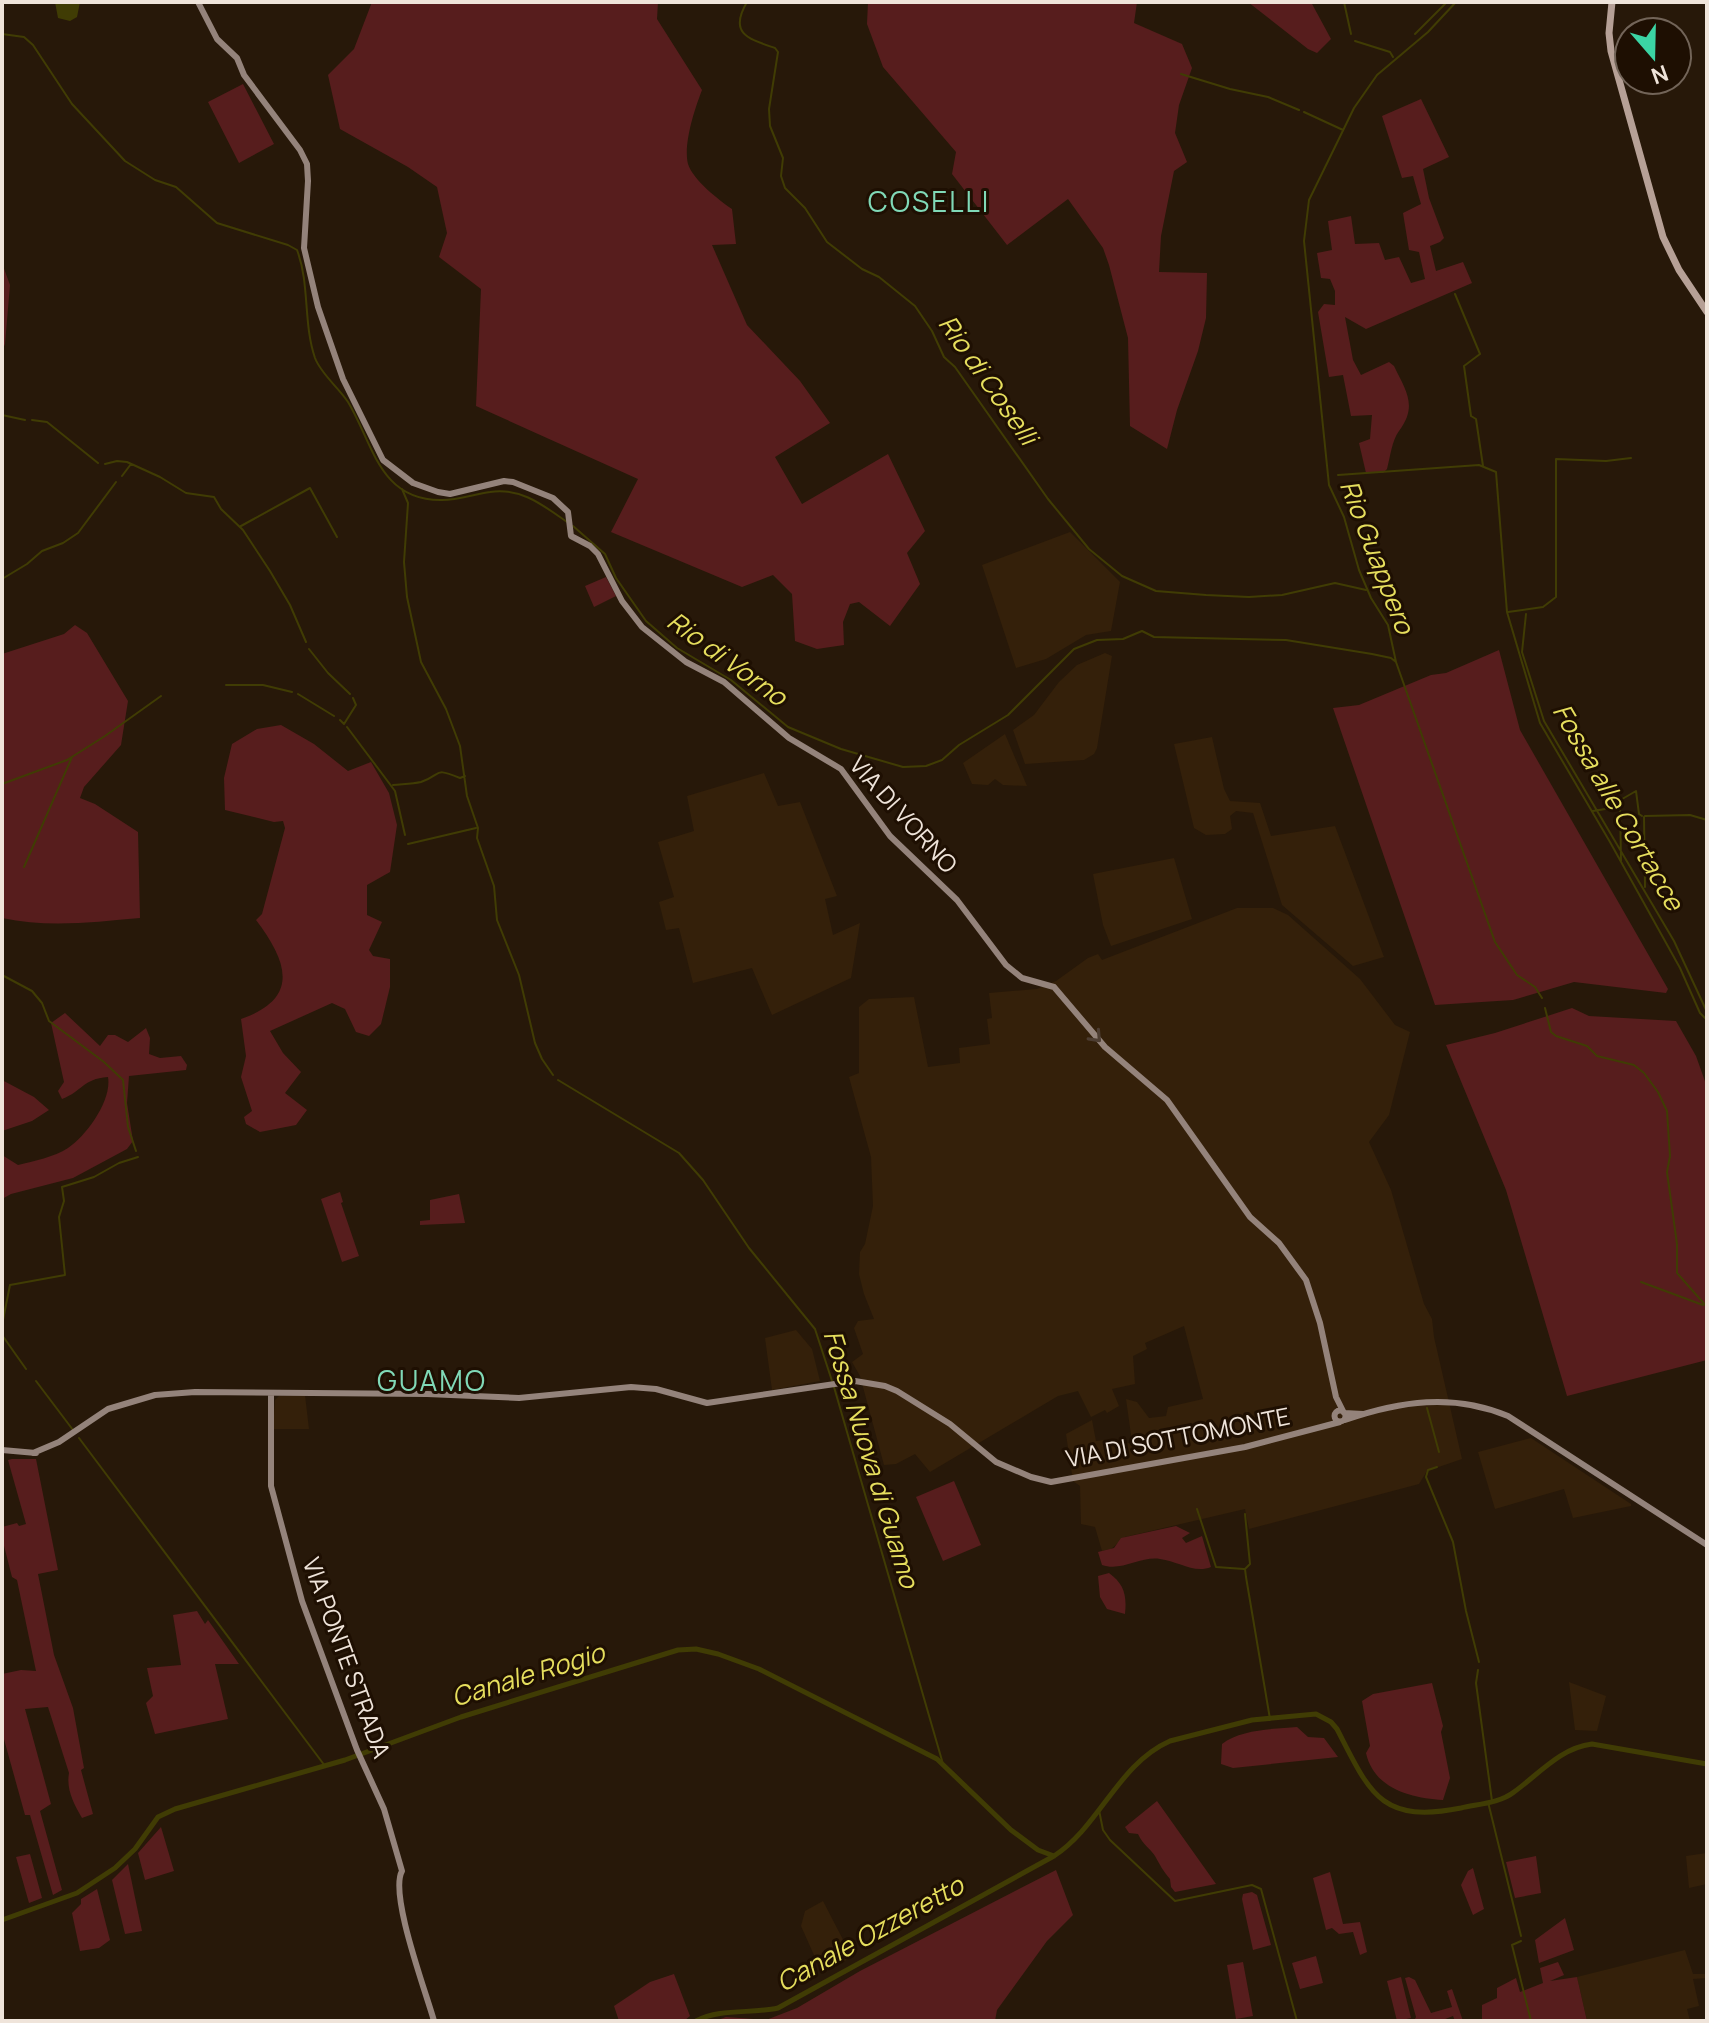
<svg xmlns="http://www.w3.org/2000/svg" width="1709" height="2023" font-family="Manrope,sans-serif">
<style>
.built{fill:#34200a}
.green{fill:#571d1d}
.water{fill:#403c04}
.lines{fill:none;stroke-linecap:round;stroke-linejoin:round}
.stream{stroke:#403c04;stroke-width:2}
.canal{stroke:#403c04;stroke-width:5}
.secondary{stroke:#94837b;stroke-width:6}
.primary{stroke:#b6a096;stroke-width:7}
.oneway{stroke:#4d3d32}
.labels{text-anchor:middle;stroke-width:6;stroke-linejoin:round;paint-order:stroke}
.street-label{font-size:24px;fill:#efe4da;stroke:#1e0f02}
.water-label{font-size:26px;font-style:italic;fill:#e6de5d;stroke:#1e0f02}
.quarter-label{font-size:28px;letter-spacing:2px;fill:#80d9b7;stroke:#1e0f02}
</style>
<rect width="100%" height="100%" fill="#271809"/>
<path class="built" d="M1070,532L1120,582L1111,631L1086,635L1046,659L1016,668L982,565Z
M1105,653L1112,656L1097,748L1094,754L1084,760L1025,764L1013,730L1034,715L1059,682L1077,665Z
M1005,734L1027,786L1003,785L995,779L988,785L972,784L963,763Z
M1212,737L1224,789L1230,801L1260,803L1271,836L1335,826L1384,957L1353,966L1282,905L1253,813L1236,811L1230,816L1232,829L1225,834L1206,835L1194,828L1174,744Z
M764,773L778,806L800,802L837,896L825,899L833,935L860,923L851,978L772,1015L752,968L693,983L679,928L666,930L659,902L674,897L658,842L694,831L687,796Z
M1174,858L1192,919L1111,946L1103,925L1093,874Z
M1237,908H1273L1288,915L1360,979L1395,1025L1410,1032L1389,1115L1369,1142L1391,1190L1424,1304L1432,1319L1434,1337L1462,1459L1427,1471L1419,1484L1249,1529L1245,1509L1125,1537L1111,1549L1102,1551L1095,1527L1081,1524L1080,1486L1073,1481L1066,1434L1092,1420L1096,1441L1112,1439L1114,1447L1132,1442L1126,1399L1137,1402L1149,1418L1166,1416L1168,1407L1203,1399L1184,1326L1145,1343L1147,1349L1133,1356L1135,1384L1112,1389L1119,1406L1107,1413L1105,1410L1091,1417L1078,1391L1058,1396L930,1472L915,1454L896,1464L884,1465L860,1376L852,1362L863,1354L854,1328L858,1321L874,1319L864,1294L859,1274L860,1252L865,1244L873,1206L871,1157L849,1077L859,1073V1007L869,999L914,997L928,1067L960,1063L959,1048L990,1044L987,1019L992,1018L989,993L1037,989L1056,981L1088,958L1098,954L1102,960Z
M796,1330L812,1349L820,1381L772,1390L765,1338Z
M305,1395L309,1429H273L275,1400L279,1396Z
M1531,1438L1631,1504V1506L1573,1518L1564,1489L1495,1509L1478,1452Z
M1569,1682L1606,1696L1597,1731L1575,1730Z
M1707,1853V1884L1689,1888L1686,1856Z
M823,1901L852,1957L822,1973L801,1926L805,1911Z
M1685,1950L1693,1974H1707V1978L1693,1979L1699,2006L1687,2009L1690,2021H1587L1577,1977Z"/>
<path class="green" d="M372,2H658L657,19L702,90C695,108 683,144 688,164C693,180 719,200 732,209L736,244L712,245L747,325L800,381L830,423L775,457L802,504L888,454L925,531L907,553L920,584L890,626L859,602L850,604L843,622L844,645L817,649L795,641L792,594L773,575L742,587L611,532L638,479L476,406L481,289L439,257L447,233L437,187L408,167L340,129L328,75L354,49Z
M868,2H1137L1134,23L1182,44L1192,68L1179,105L1175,133L1187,162L1174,171L1161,236L1159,272L1207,273L1206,318L1198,351L1177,410L1167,449L1130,426L1128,338L1109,265L1103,248L1068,199L1007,245L952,174L956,152L883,67L867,24Z
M1248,2H1311L1331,39L1317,53L1308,49Z
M243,84L274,144L239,163L208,102Z
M1421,99L1449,157L1423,169L1429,198L1444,238L1440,242L1430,246L1436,271L1463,262L1472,283L1366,329L1345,317L1353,360L1361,375L1389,362L1394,366C1406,391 1418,406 1399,431C1392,440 1390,458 1387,469L1383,473H1366L1359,443L1370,439L1372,415L1351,416L1343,375L1329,377L1318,312L1324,304L1335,305V291L1330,279L1321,278L1317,253L1332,250L1328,221L1351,216L1355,244L1379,243L1385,260L1399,257L1411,283L1425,279L1419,252L1409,250L1403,213L1421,204L1413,176L1402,178L1382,116Z
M2,263L10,285L5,344L2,351Z
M606,577L616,596L594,607L585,586Z
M75,625L87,633L128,701L121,745L84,787L80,798L95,804L138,832L140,918C94,922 48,928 2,918V654L64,634Z
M1499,650L1520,730L1668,989L1666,993L1574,982L1513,1000L1435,1005L1333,708L1359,705L1431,675L1446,673Z
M281,725L314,744L348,771L371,762L389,793L397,825L390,872L367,885V915L382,922L369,950L373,956L390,959V987L381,1024L369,1036L356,1032L345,1009L332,1003L270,1031L283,1053L301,1072L285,1093L307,1110L296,1125L260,1132L246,1124L244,1117L252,1111L241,1077L246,1056L241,1019C301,998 287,961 256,920L262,914L285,828L283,821L274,822L225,810L224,778L232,744L257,729Z
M1572,1008L1589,1016L1676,1021L1696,1056L1707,1087V1360L1567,1396L1506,1190L1446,1045L1495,1033Z
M65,1013L100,1046L108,1035H115L128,1042L146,1028L150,1038L149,1054L160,1058L181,1056L187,1065L186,1070L129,1076L127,1103L133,1141L127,1149L73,1178L11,1194L2,1199V1155L18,1165C34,1161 54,1157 68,1148C87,1135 112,1100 108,1077C82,1079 83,1091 62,1099L58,1091L64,1082L51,1023Z
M2,1080L34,1097L49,1110L32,1121L2,1131Z
M340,1192L343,1202L341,1203L359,1256L342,1262L321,1199Z
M459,1194L465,1223L420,1225V1221L430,1220V1200Z
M12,1459H36L58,1570L38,1574L54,1655L73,1708L84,1768L81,1770L93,1814L82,1818C74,1804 66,1790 69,1773L48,1707L25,1709L51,1804L40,1811L62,1890L53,1895L30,1815H25L2,1732V1674L21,1670L36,1671L17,1580L12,1577L2,1538V1527L17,1523L19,1526L26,1524L8,1460Z
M954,1481L981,1545L943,1561L916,1497Z
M1176,1526L1190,1533L1182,1538L1186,1543L1202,1536L1211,1567C1194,1574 1178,1561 1160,1559C1141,1556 1121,1572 1102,1565L1098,1552L1114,1548L1121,1538Z
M1109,1573C1124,1584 1127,1595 1125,1614L1107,1609L1100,1597L1098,1576Z
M197,1611L205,1624L208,1620L239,1664H215L228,1719L155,1734L146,1703L153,1696L147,1668L181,1665L173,1615Z
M1432,1683L1443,1726L1441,1732L1450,1778L1443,1800C1411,1798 1374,1789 1366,1753L1370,1746L1362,1701L1373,1694Z
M1297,1727L1308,1737L1324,1738L1338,1757L1233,1768L1221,1764L1222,1744C1241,1729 1274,1729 1297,1727Z
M1157,1801L1216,1884L1175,1892L1171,1887L1170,1879C1163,1871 1160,1865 1155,1856C1150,1848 1143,1845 1138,1834L1129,1833L1125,1827Z
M161,1827L174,1871L145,1880L138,1853Z
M30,1854L42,1898L29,1903L16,1857Z
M1536,1856L1541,1893L1515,1898L1506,1862Z
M128,1864L142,1931L125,1934L112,1880Z
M1473,1868L1484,1909L1473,1915L1461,1885L1468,1871Z
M1056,1870L1073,1915L1047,1941L997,2010L995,2021H715L726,2017L766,2020L797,2008L860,1971Z
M1330,1872L1343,1924L1360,1922L1367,1952L1360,1955L1353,1932L1339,1934L1332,1928L1326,1930L1313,1878Z
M97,1889L110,1940L99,1948L80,1951L72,1913L81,1904V1899Z
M1252,1892L1257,1895L1271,1945L1253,1950L1242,1899L1243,1894Z
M1565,1918L1574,1950L1539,1963L1535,1940Z
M1316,1956L1323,1983L1300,1989L1292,1963Z
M1243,1962L1253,2016L1236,2019L1227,1965Z
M1558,1962L1564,1975L1550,1981L1577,1977L1587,2021H1482V2005L1497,1998V1988L1516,1978L1520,1992L1543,1983L1540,1968Z
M674,1974L690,2016L684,2021H619L614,2006L650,1982Z
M1401,1977L1411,2018L1397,2021L1387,1981Z
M1409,1977L1415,1980L1431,2013L1452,2007L1447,1991L1452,1989L1463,2021H1455L1453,2016L1440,2021H1414L1416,2017L1405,1978Z"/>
<path class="water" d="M55,2H80L77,17L70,21L58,18Z"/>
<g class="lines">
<path class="stream" d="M747,2C728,34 749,39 775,48L778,52L769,109L770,126L783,158L781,176L785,188L805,208L827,242L862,269L879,277L915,306L932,331L944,357L955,367L1048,499L1089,549L1122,576L1156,591L1206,595L1249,597L1282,595L1335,583L1366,590
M1344,2L1351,34
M1456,2L1428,32L1377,75L1354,108L1309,200L1304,241L1329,485L1344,517L1359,570L1371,598L1388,625L1396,662L1495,942L1517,975L1535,987L1542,998
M2,34L24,37L33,45L72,104L125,161L155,180L176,187L217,223L288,245L297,250C310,284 303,323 315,358C321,374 339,388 348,402C373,443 379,501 442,500C458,500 475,494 490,492C521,487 544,506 567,522
M1415,34L1447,2
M1355,41L1390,52L1393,57
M1181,74L1230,89L1268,97L1299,110
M1304,112L1343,130
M1455,294L1480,354L1464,366L1471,416L1476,419L1483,466
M2,415L25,420
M32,420L47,422L98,463
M105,464L117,461L127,462L160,477L186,493L214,497L221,509L243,530L270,571L290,605L306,642
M1338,475L1479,465L1496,472L1507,612L1540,723L1610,842L1680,968L1700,1013L1707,1020
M122,476L131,464
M402,489L408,503L404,562L407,597L421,662L446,709L460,746L467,796L478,828L477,838L494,886L497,920L519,975L535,1043L542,1059L553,1075
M241,526L310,488L337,537
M573,526L605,554L616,578L646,621L677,648L731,680L788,727L841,749L903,767L926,766L942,760L959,745L1008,715L1074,649L1097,640L1123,639L1142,631L1154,637L1286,640L1372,654L1391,658L1396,662
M2,579L27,564L42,551L63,543L78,533L116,482
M1508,612L1543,607L1556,597V459L1606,461L1631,458
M1526,614L1522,652L1544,721L1674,941L1707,1012
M309,649L328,673L350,694
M226,685H263L292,692
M298,694L334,716
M340,720L344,724L356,705L353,698
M347,727L395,791L405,835
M2,784L67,760L105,736L161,696
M393,785C402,784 412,784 421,782C444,774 432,767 460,778L465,776
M1620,803L1621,861
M1593,811L1605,809L1636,791L1639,814L1642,816
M1645,816L1690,815L1707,820
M1644,817L1645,887
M408,844L476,828
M24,867L72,757
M2,975L32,991L42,1003L49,1021L104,1062L123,1080L128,1127L136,1151
M1545,1008L1551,1032L1556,1036L1587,1046L1597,1056L1634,1065L1644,1073L1658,1092L1667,1111L1670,1156L1667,1172L1677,1244V1273L1707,1307
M558,1080L679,1153L703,1180L749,1248L815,1329L832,1381
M1641,1282L1703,1305
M2,1325L10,1285L65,1275L59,1217L64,1201L62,1187L94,1177L119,1163L138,1157
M2,1335L26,1369
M36,1381L73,1430
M834,1387L943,1764
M1427,1408L1439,1452
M79,1438L325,1766
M1437,1467L1428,1470L1426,1477L1453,1542L1466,1611L1479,1662
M1197,1509L1216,1567L1244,1569
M1245,1514L1250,1564L1245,1569L1246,1577L1270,1719
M1478,1670L1476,1683L1492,1801
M1488,1802L1521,1936
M1099,1810L1103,1830L1110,1840L1175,1901L1252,1885L1261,1889L1297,2021
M1521,1941L1512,1945L1531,2021"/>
<path class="canal" d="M2,1920L77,1893L115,1868L135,1849L158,1817L175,1809L345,1760L461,1717L678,1650L696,1649L718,1654L759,1669L937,1759L1011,1830L1038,1850L1054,1856
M696,2021C720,2008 752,2014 778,2008L1054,1856C1100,1826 1118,1764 1170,1741L1252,1720L1316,1714L1331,1722L1337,1729C1370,1793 1380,1824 1461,1808C1478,1804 1500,1803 1514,1792C1539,1774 1560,1748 1592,1744L1707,1764"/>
<path class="secondary" d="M198,2L217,39L237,58L244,75L300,150L307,164L308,181L304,248L318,307L343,379L383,460L413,483L438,492L450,494L504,481L513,482L553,498L568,512L571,536L590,546L598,554L622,601L642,627L686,662L724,682L789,738L841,769L890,836L957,900L1006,965L1022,978L1054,987L1105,1047L1167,1100L1250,1217L1279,1243L1306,1280L1320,1323L1336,1397L1344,1413L1363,1414
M271,1394V1486L302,1601L357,1750L384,1809L402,1871C389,1894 426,1992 434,2021
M1334.5 1416a5.5 5.5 0 1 1 11 0a5.5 5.5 0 1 1-11 0Z
M1345,1420C1400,1401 1453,1393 1508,1416L1707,1545
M2,1450L36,1453
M33,1453L59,1442L108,1409L155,1395L195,1392L427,1394L519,1398L631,1387L656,1389L707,1403L855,1381L885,1386L897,1391L950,1424L996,1462L1031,1477L1051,1482L1245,1447L1340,1422"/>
<path class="primary" d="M1612,2L1609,33L1611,51L1663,237L1679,270L1707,312"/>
</g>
<defs><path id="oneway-chevron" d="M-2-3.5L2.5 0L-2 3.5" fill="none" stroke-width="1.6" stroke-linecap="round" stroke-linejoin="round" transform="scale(2)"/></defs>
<use class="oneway" href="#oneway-chevron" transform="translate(1096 1037) rotate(47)"/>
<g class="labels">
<g class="street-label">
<text transform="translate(903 815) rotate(48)" y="8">VIA DI VORNO</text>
<text transform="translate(1178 1438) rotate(-11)" y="8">VIA DI SOTTOMONTE</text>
<text transform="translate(346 1658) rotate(70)" y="8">VIA PONTE STRADA</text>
</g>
<g class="water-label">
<text transform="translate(988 380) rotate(55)" y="9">Rio di Coselli</text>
<text transform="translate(1377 557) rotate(69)" y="9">Rio Guappero</text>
<text transform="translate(727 659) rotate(36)" y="9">Rio di Vorno</text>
<text transform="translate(1618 807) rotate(60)" y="9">Fossa alle Cortacce</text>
<text transform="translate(871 1459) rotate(73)" y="9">Fossa Nuova di Guamo</text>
<text transform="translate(528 1675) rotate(-17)" y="9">Canale Rogio</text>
<text transform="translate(870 1934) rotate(-29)" y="9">Canale Ozzeretto</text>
</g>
<g class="quarter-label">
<text x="929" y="212">COSELLI</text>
<text x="432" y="1391">GUAMO</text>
</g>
</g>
<rect width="1709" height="2023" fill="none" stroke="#efe4da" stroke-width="8"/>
<g transform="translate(1653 56) rotate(160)"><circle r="38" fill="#1e0f02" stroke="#726458" stroke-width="2"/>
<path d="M0-6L14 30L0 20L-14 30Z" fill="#3bd4a4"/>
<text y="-12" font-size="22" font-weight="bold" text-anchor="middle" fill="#efe4da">N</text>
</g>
</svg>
